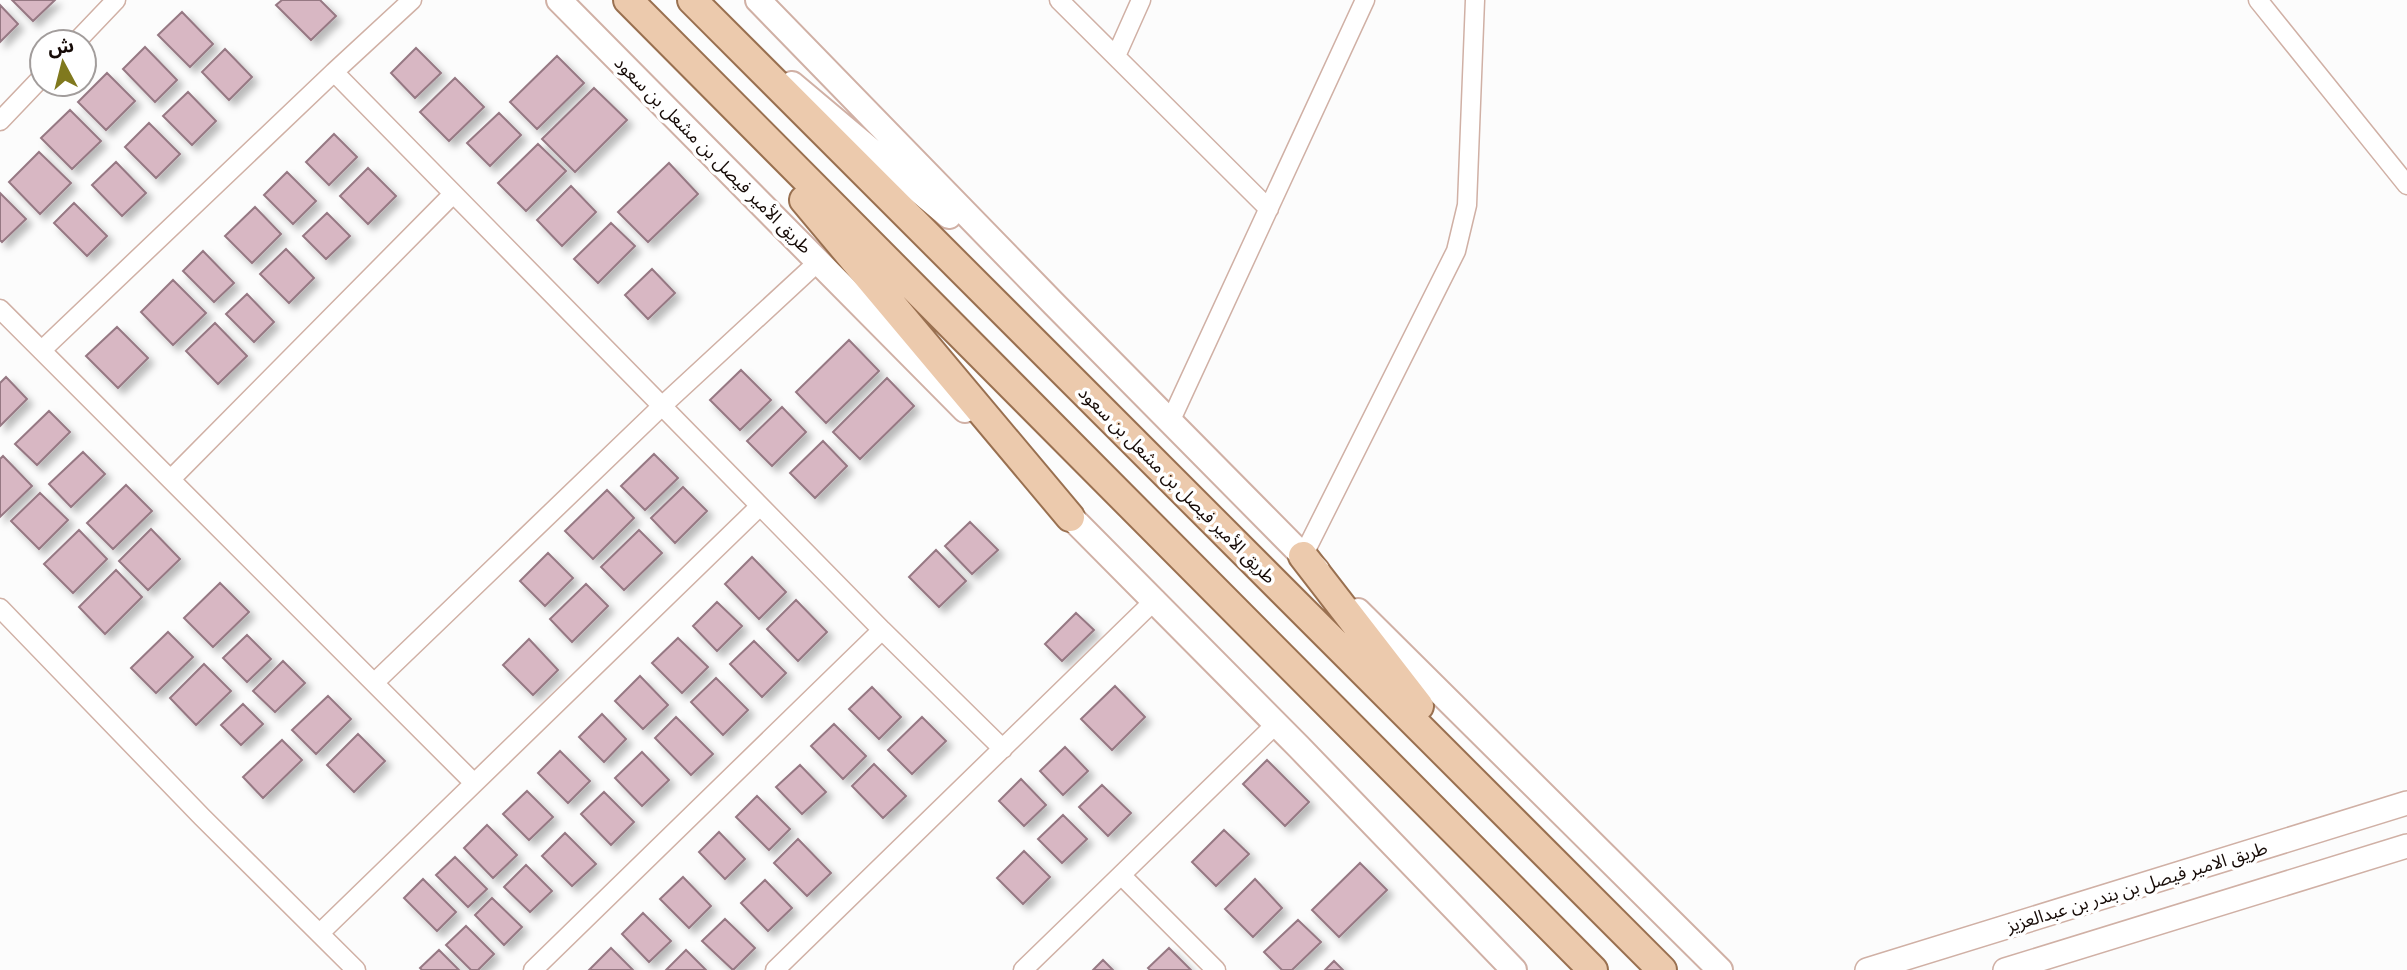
<svg xmlns="http://www.w3.org/2000/svg" width="2407" height="970" font-family="'Roboto Condensed','Noto Sans Arabic',sans-serif">
<style>
.building{fill:#d8b7c3;stroke:#967883;stroke-width:2;filter:url(#shadow)}
.lines{fill:none;stroke-linecap:round;stroke-linejoin:round}
.minor-casing{stroke:#d0b0a5;stroke-width:21}
.tertiary-casing{stroke:#d0b0a5;stroke-width:26}
.secondary-casing{stroke:#d0b0a5;stroke-width:28}
.primary-casing{stroke:#997050;stroke-width:32}
.minor{stroke:#fff;stroke-width:18}
.tertiary{stroke:#fff;stroke-width:23}
.secondary{stroke:#fff;stroke-width:24}
.primary{stroke:#eccaad;stroke-width:28}
.labels{text-anchor:middle;stroke-width:7;stroke-linejoin:round;paint-order:stroke}
.street-label{font-size:18px;fill:#160b07;stroke:#fff}
</style>
<defs>
<filter id="shadow"><feDropShadow dx="5.5" dy="5.5" stdDeviation="3.5" flood-color="#0004"/></filter>
</defs>
<rect width="100%" height="100%" fill="#fcfcfc"/>
<path class="building" d="M12,0H55L33,21Z
M282,0H320L336,16L311,40L276,5Z
M0,5L18,24L0,42Z
M182,12L213,44L190,67L158,35Z
M145,47L177,80L155,102L123,69Z
M416,48L441,73L415,98L391,73Z
M225,49L252,77L229,100L202,72Z
M557,56L584,83L537,129L510,102Z
M107,73L135,101L106,130L78,102Z
M455,78L484,107L449,141L420,112Z
M594,88L627,120L575,172L542,139Z
M188,92L216,121L192,145L163,116Z
M70,110L101,141L72,169L41,138Z
M499,113L521,135L490,166L467,143Z
M149,123L180,154L156,178L125,147Z
M334,134L357,157L329,185L306,162Z
M538,144L566,171L526,211L498,183Z
M39,152L71,183L40,214L9,182Z
M116,162L146,193L122,216L92,185Z
M669,163L698,194L648,242L618,212Z
M368,168L396,196L368,224L340,196Z
M287,172L316,201L293,224L264,195Z
M571,186L596,212L562,246L537,220Z
M0,193L26,219L2,242L0,240Z
M74,203L107,236L87,256L54,223Z
M255,207L281,234L252,263L225,236Z
M327,213L350,236L326,259L303,236Z
M611,223L635,246L598,283L574,259Z
M286,249L314,278L289,303L260,274Z
M203,251L234,283L214,302L183,271Z
M652,269L675,293L648,319L625,295Z
M173,280L206,313L173,345L141,312Z
M247,294L274,322L254,342L226,314Z
M215,323L247,356L218,384L186,351Z
M117,327L148,358L118,388L86,356Z
M849,340L879,371L826,423L796,392Z
M741,370L771,400L740,430L710,400Z
M6,377L27,399L0,426V383Z
M887,378L914,406L860,459L833,432Z
M782,407L806,432L772,466L747,441Z
M49,411L70,432L37,465L15,444Z
M823,441L847,466L815,498L790,473Z
M83,452L105,474L71,507L49,484Z
M654,454L678,478L645,510L621,486Z
M3,456L32,486L0,517V459Z
M126,485L152,511L113,549L87,523Z
M683,487L707,511L675,543L651,518Z
M607,490L634,518L593,559L565,531Z
M40,493L68,520L39,549L11,521Z
M970,522L998,550L972,574L945,546Z
M151,529L180,559L148,590L119,561Z
M79,530L107,559L73,593L44,564Z
M639,530L662,553L624,590L601,567Z
M936,550L966,581L939,607L909,577Z
M548,553L573,578L545,606L520,581Z
M752,557L786,592L759,619L725,584Z
M116,570L142,597L105,634L79,607Z
M220,583L249,612L213,647L184,618Z
M586,584L608,606L572,642L550,619Z
M796,600L827,632L798,661L767,629Z
M717,602L742,626L717,651L693,626Z
M1076,613L1094,630L1062,661L1045,644Z
M168,632L193,657L156,693L131,668Z
M247,635L271,659L247,682L223,658Z
M678,638L708,667L682,693L652,663Z
M529,639L558,670L533,695L503,665Z
M754,641L786,673L762,697L730,664Z
M283,661L305,683L275,712L253,691Z
M204,664L231,691L196,725L170,698Z
M640,676L668,705L643,729L615,701Z
M716,678L748,710L723,735L691,702Z
M1115,686L1145,717L1112,750L1081,719Z
M872,687L901,717L879,739L849,709Z
M328,696L351,719L316,754L292,730Z
M243,704L263,724L241,745L221,725Z
M602,714L626,739L604,762L579,737Z
M676,717L713,754L691,775L655,738Z
M922,717L946,741L912,774L888,750Z
M834,724L866,756L843,779L811,746Z
M358,734L385,761L354,792L327,765Z
M282,740L302,760L263,798L243,777Z
M1065,747L1088,771L1063,795L1040,771Z
M560,751L590,781L568,803L538,773Z
M642,752L669,780L642,806L615,778Z
M1267,760L1309,802L1285,826L1243,784Z
M874,764L906,796L883,818L852,786Z
M800,765L826,792L802,814L776,787Z
M1021,779L1046,805L1024,826L999,801Z
M1102,785L1131,813L1108,836L1079,807Z
M527,791L553,817L529,840L503,814Z
M604,792L634,822L611,845L581,814Z
M757,796L790,829L769,850L736,817Z
M1063,815L1087,839L1062,863L1038,839Z
M487,825L517,855L493,878L464,848Z
M1224,830L1249,854L1216,886L1192,862Z
M719,832L745,859L725,879L699,852Z
M565,833L596,864L572,886L542,856Z
M798,839L831,873L807,896L774,863Z
M1024,851L1050,877L1023,904L997,878Z
M455,857L487,889L468,907L436,875Z
M1360,863L1387,890L1339,937L1312,910Z
M526,865L552,891L530,912L504,887Z
M683,877L711,906L689,928L660,899Z
M423,879L456,912L437,931L404,898Z
M1255,879L1282,908L1253,937L1225,909Z
M765,880L792,908L768,931L741,903Z
M492,898L522,927L504,945L475,915Z
M643,913L671,941L649,962L622,934Z
M725,919L755,948L733,970L702,941Z
M1298,920L1321,942L1292,970H1282L1264,952Z
M466,926L494,954L478,970H471L446,945Z
M611,948L633,970H589Z
M1169,948L1191,970H1150L1148,968Z
M439,950L459,970H422L420,968Z
M686,950L706,970H666Z
M1103,960L1113,970H1093Z
M1334,961L1343,970H1325Z"/>
<g class="lines">
<g class="minor-casing">
<path id="minor" d="M412,0L334,72L882,630
M1059,0L1269,209
M2258,0L2407,185
M76,42L116,0
M1116,56L1141,0
M0,121L42,77
M0,309L474,783
M42,350L334,72
M1170,422L1365,0
M171,479L453,194
M1303,556L1456,251L1467,205L1475,0
M0,608L202,817L356,970
M374,683L662,406L819,261
M320,933L760,506
M533,970L882,630L1003,749
M775,970L1156,599
M1023,970L1121,875
M1216,970L1121,875L1276,724"/>
</g>
<g class="tertiary-casing">
<path id="tertiary" d="M1867,970L2407,803
M2005,970L2407,846"/>
</g>
<g class="secondary-casing">
<path id="secondary" d="M559,0L965,410
M758,0L1054,304L1317,570
M792,84L949,216
M1057,503L1299,747L1514,970
M1358,611L1720,970"/>
</g>
<g class="primary-casing">
<path id="primary" d="M628,0L1593,970
M692,0L1662,970
M804,200L1070,517
M1303,556L1419,706"/>
</g>
<use href="#minor" class="minor"/>
<use href="#tertiary" class="tertiary"/>
<use href="#secondary" class="secondary"/>
<use href="#primary" class="primary"/>
</g>
<g class="labels">
<g class="street-label">
<text transform="translate(713 155) rotate(45)" y="6">طريق الأمير فيصل بن مشعل بن سعود</text>
<text transform="translate(1177 485) rotate(45)" y="6">طريق الأمير فيصل بن مشعل بن سعود</text>
<text transform="translate(2137 887) rotate(-17)" y="6">طريق الامير فيصل بن بندر بن عبدالعزيز</text>
</g>
</g>
<g transform="translate(63 63) rotate(353)"><circle r="33" fill="#ffffff" stroke="#a29d9c" stroke-width="2"/>
<path d="M0-5L12 26L0 18L-12 26Z" fill="#80791e"/>
<text y="-10" font-size="19" font-weight="bold" text-anchor="middle" fill="#160b07">ش</text>
</g>
</svg>
